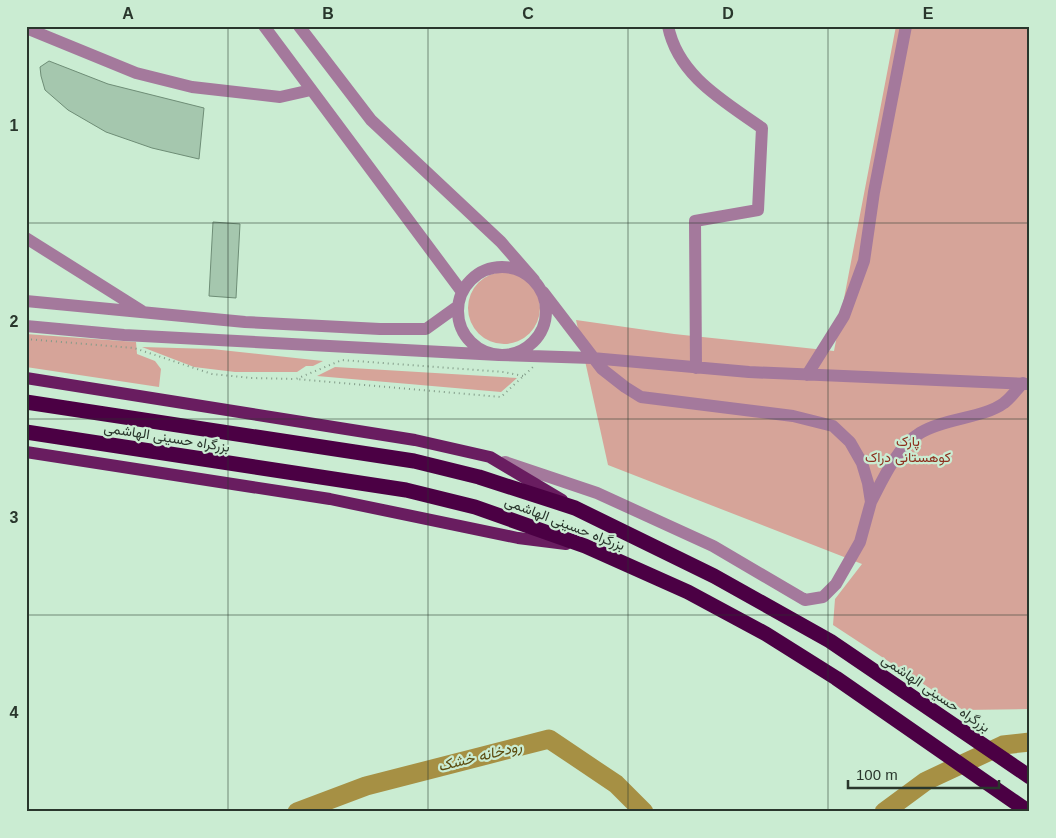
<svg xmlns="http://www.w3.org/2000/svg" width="1056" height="838" font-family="Arial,Vazirmatn,sans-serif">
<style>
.green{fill:#d6a499}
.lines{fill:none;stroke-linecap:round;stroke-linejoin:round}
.river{stroke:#a69044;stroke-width:19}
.building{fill:#a5c7ae;stroke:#6e8d76}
.path{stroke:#829b88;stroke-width:2;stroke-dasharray:1 4;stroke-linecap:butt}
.minor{stroke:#a4799c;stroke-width:12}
.major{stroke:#691d60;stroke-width:12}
.highway{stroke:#4b0044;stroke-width:15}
.grid{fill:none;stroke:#29362c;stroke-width:1;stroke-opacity:0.55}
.labels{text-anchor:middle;stroke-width:4.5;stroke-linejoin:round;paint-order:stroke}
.street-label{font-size:14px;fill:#29362c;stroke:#caecd2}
.park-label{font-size:14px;fill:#8d301f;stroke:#caecd2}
.water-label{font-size:15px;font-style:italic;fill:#5b4b0f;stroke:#caecd2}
.neatline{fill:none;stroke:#29362c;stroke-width:2}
.grid-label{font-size:16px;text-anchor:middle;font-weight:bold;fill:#29362c}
</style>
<rect width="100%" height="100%" fill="#caecd2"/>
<path class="green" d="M896,26H1030V709L963,710L833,625L835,599L862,564L608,465L576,320L674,334L834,351Z
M468 308a36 36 0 1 1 72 0a36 36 0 1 1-72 0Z
M26,334L136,342L137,354L155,361L161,369L159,387L26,367Z
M142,347L212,349L323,361L313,366H306L297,372H235L194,367Z
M335,367L517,378L501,392L317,376Z"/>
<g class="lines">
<path class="river" d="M297,812L366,786L549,739L616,784L644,812
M884,812L926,781L1003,745L1030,742"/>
</g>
<path class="building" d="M49,61L108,84L204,108L199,159L152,148L106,132L68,110L45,90L41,76L40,67Z
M213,222L240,224L236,298L209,296Z"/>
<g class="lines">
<path class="path" d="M26,339L134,348L212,374L251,378L296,379
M523,376L504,372L342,360L296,379L501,397L533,367"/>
<path class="minor" d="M264,26L462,292
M299,26L371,120L501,242L534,280
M668,26C678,76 724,101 762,128L758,210L695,221L696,368
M26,28L136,73L192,87L280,97L311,90
M26,238L142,311
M458 311a44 44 0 1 1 88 0a44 44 0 1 1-88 0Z
M26,301L245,322L380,329H426L458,306
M26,326L124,335L499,355L592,358L749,372L1030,384
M807,375L844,316L864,261L874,192L906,26
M505,462L597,493L713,546L805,600L823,597L836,584L860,542L871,502L868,483L862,463L850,442L833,426L793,416L641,397L625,387L602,369L543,292
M871,502C883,479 897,447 920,433C945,418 984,418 1004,403C1011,398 1017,389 1023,383"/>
<path class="major" d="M26,378L415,440L490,457L562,500
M26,452L330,499L518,538L566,544"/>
<path class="highway" d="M26,402L414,461L479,477L575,508L714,576L830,641L1030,777
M26,432L406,490L475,507L585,546L688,592L766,634L836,678L1029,812"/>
</g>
<path class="grid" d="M228,26V812M428,26V812M628,26V812M828,26V812M26,223H1030M26,419H1030M26,615H1030"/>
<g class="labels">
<g class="street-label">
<text transform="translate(167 437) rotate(9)" y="5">بزرگراه حسینی الهاشمی</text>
<text transform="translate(565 523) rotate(21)" y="5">بزرگراه حسینی الهاشمی</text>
<text transform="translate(936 693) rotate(34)" y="5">بزرگراه حسینی الهاشمی</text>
</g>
<g class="park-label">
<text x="908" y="446">پارک<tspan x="908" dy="16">کوهستانی دراک</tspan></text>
</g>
<g class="water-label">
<text transform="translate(480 756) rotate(-14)" y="5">رودخانه خشک</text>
</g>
</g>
<rect width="1056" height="838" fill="none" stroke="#caecd2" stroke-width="55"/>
<path d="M848 780v8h151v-8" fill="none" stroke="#29362c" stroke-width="2.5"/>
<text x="856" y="780" font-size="15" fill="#29362c" stroke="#caecd2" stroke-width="4" paint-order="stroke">100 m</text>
<rect x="28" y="28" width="1000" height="782" class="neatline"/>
<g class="grid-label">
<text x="128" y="19">A</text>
<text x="328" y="19">B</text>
<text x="528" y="19">C</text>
<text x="728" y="19">D</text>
<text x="928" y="19">E</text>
<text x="14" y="131">1</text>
<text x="14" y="327">2</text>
<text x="14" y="523">3</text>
<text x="14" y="718">4</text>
</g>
</svg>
